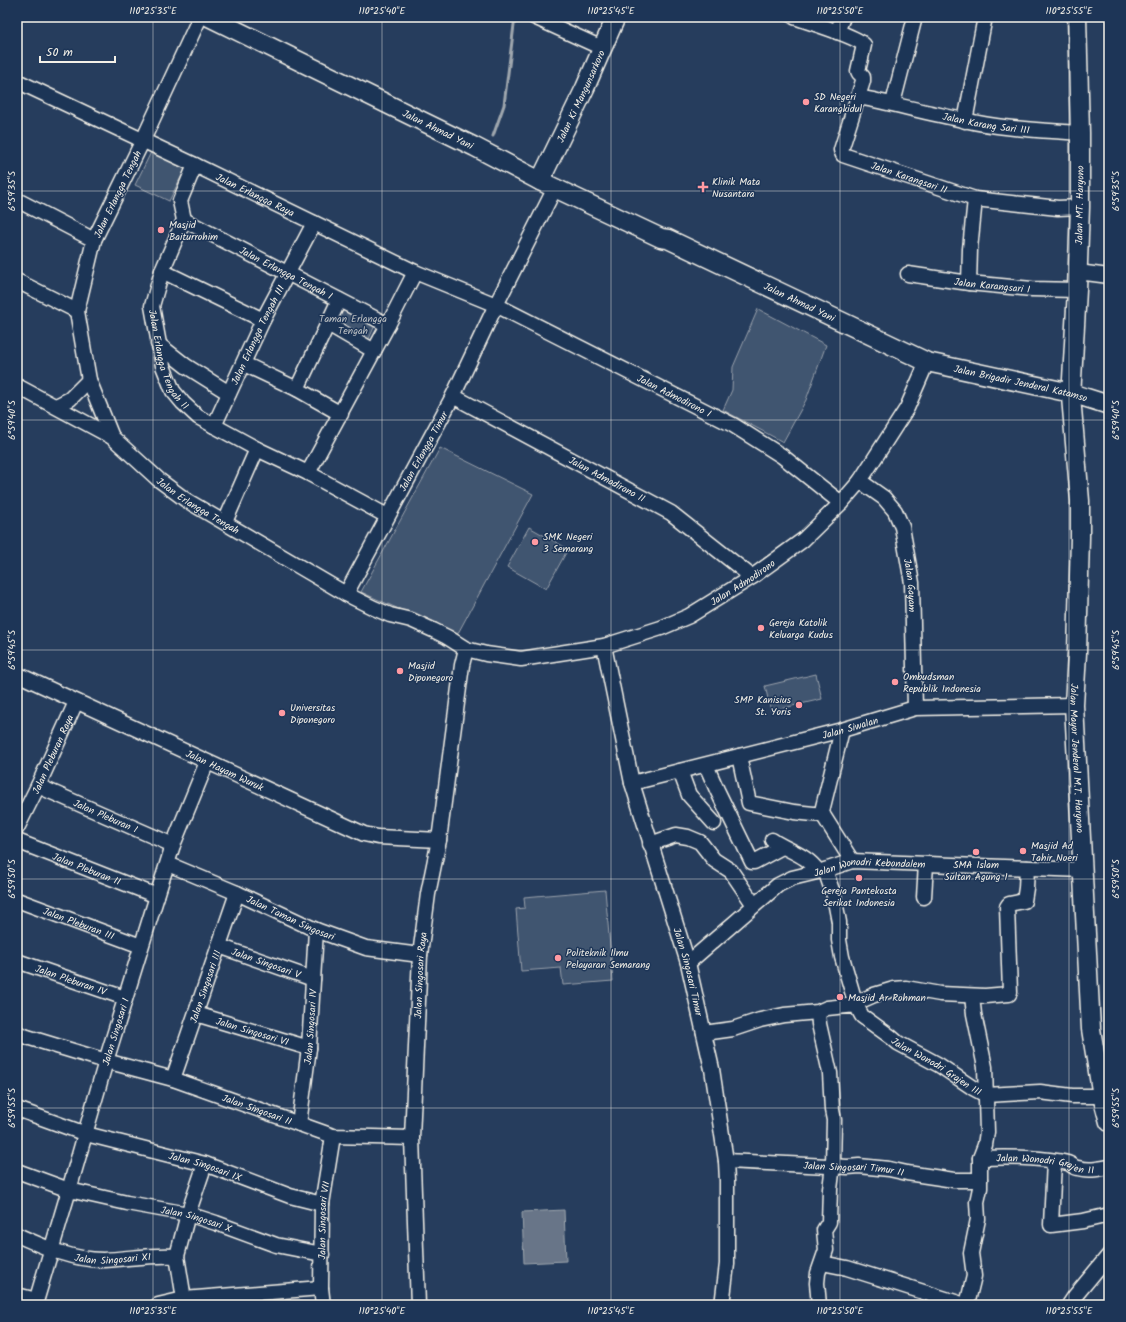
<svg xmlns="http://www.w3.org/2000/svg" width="1126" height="1322" font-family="Kalam,sans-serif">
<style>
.green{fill:#40546f;stroke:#9aa2ac}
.water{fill:#677588;stroke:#9fa7ae}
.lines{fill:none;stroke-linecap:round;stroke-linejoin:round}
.stream{stroke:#9fa7ae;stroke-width:3}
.minor-casing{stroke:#f4f1e8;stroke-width:17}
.major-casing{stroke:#f4f1e8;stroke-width:21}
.minor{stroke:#1d3557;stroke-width:14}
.major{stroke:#1d3557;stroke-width:18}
.ticks{fill:none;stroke:#f4f1e8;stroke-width:1;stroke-opacity:0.45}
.poi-dot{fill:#ff9aa2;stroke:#1d3557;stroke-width:1.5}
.labels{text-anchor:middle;stroke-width:3;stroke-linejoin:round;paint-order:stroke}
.street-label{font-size:10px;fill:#f4f1e8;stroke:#1d3557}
.poi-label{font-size:10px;fill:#f4f1e8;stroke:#1d3557;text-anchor:start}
.park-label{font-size:10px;fill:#bec2c4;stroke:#1d3557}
.neatline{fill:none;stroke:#f4f1e8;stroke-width:1.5}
.ticks-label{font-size:10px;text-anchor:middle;fill:#f4f1e8}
</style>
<rect width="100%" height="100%" fill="#263d5d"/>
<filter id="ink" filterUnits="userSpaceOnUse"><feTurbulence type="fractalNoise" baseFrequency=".025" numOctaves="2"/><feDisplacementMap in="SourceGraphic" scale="8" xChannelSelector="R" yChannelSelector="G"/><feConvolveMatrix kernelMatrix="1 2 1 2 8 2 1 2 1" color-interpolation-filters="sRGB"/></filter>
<g filter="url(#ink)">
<path class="green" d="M153,148L186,167L169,201L135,185Z
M339,306L376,323L368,341L330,325Z
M758,309L826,345L806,400L783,442L723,410L732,390L733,367Z
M440,448L533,494L457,635L361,592Z
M529,527L568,549L546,589L507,567Z
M816,674L822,699L771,711L765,686Z
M605,890L613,981L563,985L561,968L521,971L516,909L525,908L524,897Z"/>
<path class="water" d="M564,1210L566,1261L524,1263L522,1212Z"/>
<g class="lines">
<path class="stream" d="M493,136L504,105L515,17"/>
<g class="minor-casing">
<g id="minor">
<path id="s1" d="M200,17L143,140L94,240L77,311L89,380L112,437L159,480L186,500L346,594"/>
<path d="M534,17L602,48"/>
<path id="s2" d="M794,17C808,22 856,36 864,45L858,71L859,73L863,77V81L841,150L843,155L975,199L1058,208L1080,207"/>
<path d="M837,32L843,17"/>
<path id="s3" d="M17,81L195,165L415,272L496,305L733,425L782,456L841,503"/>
<path id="s4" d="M859,97C894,104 928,113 964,120C1002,129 1041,130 1080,133"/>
<path d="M893,103L915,17"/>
<path d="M965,121L985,17"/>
<path id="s5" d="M195,165L180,201L184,220L162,271L152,306L163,366L173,391L183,403L198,417L257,449L308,473L387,516"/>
<path id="s6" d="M555,188L496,305L453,396L346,594L374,608L390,615L411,620L433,630L447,637L466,649L486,654L521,659L604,646L661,628L689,616L752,577L803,540L841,503L860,481L907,408L927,362"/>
<path d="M17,200L94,240"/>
<path id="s7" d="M184,220L388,325"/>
<path d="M162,271L263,320"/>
<path d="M1078,272L1109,276"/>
<path id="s8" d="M908,274L969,283L1032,289L1077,290"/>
<path d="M17,281L77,311"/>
<path d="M969,283L970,249L975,199"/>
<path d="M328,324L374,351"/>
<path d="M158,344L186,366L229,393"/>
<path d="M244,364L297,389L341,414"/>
<path d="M17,386L112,437"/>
<path d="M297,389L339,300"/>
<path id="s9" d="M453,396L671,513L752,577"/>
<path d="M56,406L70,399L89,380"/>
<path id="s10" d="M214,426L263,320L314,223"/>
<path d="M308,473L388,325L415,272"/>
<path id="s11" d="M860,481L884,498L895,511L902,527L912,583L915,708"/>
<path d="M225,522L257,449"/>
<path id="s12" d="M604,646L632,783L688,963L712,1069L726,1161L727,1181V1264L722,1305"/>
<path id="s13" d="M17,674L364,834L378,837L439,840"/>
<path d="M842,730L822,811L823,815L852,861"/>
<path d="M739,756L749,803L794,812L823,815"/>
<path d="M706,765L717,790L752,862H754L782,847"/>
<path d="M680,771L689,795L714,823"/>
<path id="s14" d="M632,783L842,730L915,708L1074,705"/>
<path id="s15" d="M38,786L173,845"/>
<path id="s16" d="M17,828L38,786L76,702"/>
<path d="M772,840C788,851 807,855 818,871"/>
<path id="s17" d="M17,841L157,896"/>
<path d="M650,844L676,835L688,837L700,842L714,860L731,871L754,905"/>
<path id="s18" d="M168,864L237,893L316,930L366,948L420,955"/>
<path d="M825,870L834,896L839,922V940L842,957L856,1005"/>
<path d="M924,897L926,864"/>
<path id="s19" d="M17,900L141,946"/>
<path id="s20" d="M219,946L313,979"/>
<path id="s21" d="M17,961L125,998"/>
<path id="s22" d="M688,963L778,885L792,878L825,870L852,861L1083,870"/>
<path d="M856,1003L874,995L894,989L906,988L940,994L985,996L1009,994L1010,992L1007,907L1009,904L1024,901L1026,888L1027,868"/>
<path d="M818,1012L819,1024L830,1073L832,1110L834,1120L833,1165L830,1189L829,1222L824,1230L826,1250L818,1273L817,1283L819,1305"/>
<path id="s23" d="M196,1014L309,1048"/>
<path id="s24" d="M17,1033L27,1037L106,1061L173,1079L333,1136L412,1138"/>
<path id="s25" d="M704,1033L733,1029L760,1020L784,1015L818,1012L827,1008L856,1005L862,1016L891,1037L898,1043L939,1065L973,1088L986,1095L1040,1092L1072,1096H1102"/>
<path id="s26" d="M173,1079L237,893"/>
<path id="s27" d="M17,1109L86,1134L205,1164L290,1196L322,1204"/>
<path id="s28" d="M299,1124L309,1048L316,930"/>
<path id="s29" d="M980,1158C1003,1157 1026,1157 1049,1160C1055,1161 1064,1161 1070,1164C1073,1166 1075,1168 1078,1168C1089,1171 1098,1169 1109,1167"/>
<path id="s30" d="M726,1161L848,1167L859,1166L889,1169L907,1173L954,1180H980"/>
<path d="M1054,1161L1051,1225L1083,1221L1109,1215"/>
<path id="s31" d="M17,1171L69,1190L127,1203L188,1214L216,1223L276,1245L322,1254"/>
<path id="s32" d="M17,1235C44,1247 72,1260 103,1260C128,1259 152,1254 177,1256"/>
<path d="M822,1263L847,1268L965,1305"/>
<path d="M17,1295L36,1300"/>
<path d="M184,1299L177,1256L188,1214L205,1164"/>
<path id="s33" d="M35,1305L69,1190L106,1061L157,896L173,845L207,762"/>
<path d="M158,1305L184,1299L321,1288"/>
<path id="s34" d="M323,1305L321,1288L322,1204L333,1136"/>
<path id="s35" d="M418,1305L412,1138L420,955L428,894L439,840L462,665L466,649"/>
<path d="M967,1305L974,1276L971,1253L978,1219L977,1202L980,1188V1158L985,1145L987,1132L985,1067L974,1014L972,996"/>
<path d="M1069,1305L1075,1296L1109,1255"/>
</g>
</g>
<g class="major-casing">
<g id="major">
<path id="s36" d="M209,17L475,147L540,181L661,238L668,239L927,362L1071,393L1109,405"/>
<path id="s37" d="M1077,17L1080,133V207L1077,290L1071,397L1080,501V537L1077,653L1074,705L1091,1029L1102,1096L1109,1122"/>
<path id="s38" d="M540,181L585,88L616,17"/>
</g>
</g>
<use href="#minor" class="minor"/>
<use href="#major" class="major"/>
</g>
</g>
<path class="ticks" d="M153,17V1305M382,17V1305M611,17V1305M840,17V1305M1069,17V1305M17,191H1109M17,420H1109M17,650H1109M17,879H1109M17,1108H1109"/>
<g class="poi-dot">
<circle cx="806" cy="102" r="4"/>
<path d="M701 181h4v4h4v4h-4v4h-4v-4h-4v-4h4z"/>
<circle cx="161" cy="230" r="4"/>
<circle cx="535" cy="542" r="4"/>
<circle cx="761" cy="628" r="4"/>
<circle cx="400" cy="671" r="4"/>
<circle cx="895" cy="682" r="4"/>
<circle cx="799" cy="705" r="4"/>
<circle cx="282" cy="713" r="4"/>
<circle cx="1023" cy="851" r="4"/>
<circle cx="976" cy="852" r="4"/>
<circle cx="859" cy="878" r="4"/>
<circle cx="558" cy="958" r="4"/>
<circle cx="840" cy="997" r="4"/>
</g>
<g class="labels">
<g class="street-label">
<text dy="4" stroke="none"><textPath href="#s38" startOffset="94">Jalan Ki Mangunsarkoro</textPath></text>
<text dy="4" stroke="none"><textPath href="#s4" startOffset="130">Jalan Karang Sari III</textPath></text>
<text dy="4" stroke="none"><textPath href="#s36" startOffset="255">Jalan Ahmad Yani</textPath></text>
<text dy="4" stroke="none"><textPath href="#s2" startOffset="262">Jalan Karangsari II</textPath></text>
<text transform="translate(117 194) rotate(-64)" y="4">Jalan Erlangga Tengah</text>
<text dy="4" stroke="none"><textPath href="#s3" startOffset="264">Jalan Erlangga Raya</textPath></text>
<text transform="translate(1079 205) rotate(-89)" y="4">Jalan MT. Haryono</text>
<text dy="4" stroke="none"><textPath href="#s7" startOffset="115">Jalan Erlangga Tengah I</textPath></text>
<text dy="4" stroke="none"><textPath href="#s8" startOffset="85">Jalan Karangsari I</textPath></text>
<text dy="4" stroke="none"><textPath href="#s36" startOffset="656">Jalan Ahmad Yani</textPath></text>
<text dy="4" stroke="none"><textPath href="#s10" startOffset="101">Jalan Erlangga Tengah III</textPath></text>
<text dy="4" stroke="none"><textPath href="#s5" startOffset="207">Jalan Erlangga Tengah II</textPath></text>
<text dy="4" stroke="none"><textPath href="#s36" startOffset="893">Jalan Brigadir Jenderal Katamso</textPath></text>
<text dy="4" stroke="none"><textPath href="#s3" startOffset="729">Jalan Admodirono I</textPath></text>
<text transform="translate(423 451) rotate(-61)" y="4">Jalan Erlangga Timur</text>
<text dy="4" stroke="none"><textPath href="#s9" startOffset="175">Jalan Admodirono II</textPath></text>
<text dy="4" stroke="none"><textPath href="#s1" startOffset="562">Jalan Erlangga Tengah</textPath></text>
<text dy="4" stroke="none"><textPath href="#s6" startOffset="883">Jalan Admodirono</textPath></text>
<text dy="4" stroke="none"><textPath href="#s11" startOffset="123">Jalan Gayam</textPath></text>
<text dy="4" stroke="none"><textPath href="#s14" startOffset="225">Jalan Siwalan</textPath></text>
<text dy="4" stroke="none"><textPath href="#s16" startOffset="82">Jalan Pleburan Raya</textPath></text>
<text dy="4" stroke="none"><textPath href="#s37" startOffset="742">Jalan Mayor Jenderal M.T. Haryono</textPath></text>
<text dy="4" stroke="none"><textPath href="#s13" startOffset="229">Jalan Hayam Wuruk</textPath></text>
<text dy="4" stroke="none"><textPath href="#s15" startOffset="74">Jalan Pleburan I</textPath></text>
<text dy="4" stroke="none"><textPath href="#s17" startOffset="75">Jalan Pleburan II</textPath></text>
<text dy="4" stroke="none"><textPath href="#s22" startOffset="214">Jalan Wonodri Kebondalem</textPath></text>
<text dy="4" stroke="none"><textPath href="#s18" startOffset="134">Jalan Taman Singosari</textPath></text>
<text dy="4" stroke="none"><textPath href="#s19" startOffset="66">Jalan Pleburan III</textPath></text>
<text dy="4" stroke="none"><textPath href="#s20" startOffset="50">Jalan Singosari V</textPath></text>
<text dy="4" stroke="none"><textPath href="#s12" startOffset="337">Jalan Singosari Timur</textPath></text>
<text dy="4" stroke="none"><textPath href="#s35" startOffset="330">Jalan Singosari Raya</textPath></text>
<text dy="4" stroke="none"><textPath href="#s21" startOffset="57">Jalan Pleburan IV</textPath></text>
<text dy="4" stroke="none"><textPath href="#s26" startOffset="98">Jalan Singosari III</textPath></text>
<text dy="4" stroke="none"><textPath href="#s28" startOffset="98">Jalan Singosari IV</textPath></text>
<text dy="4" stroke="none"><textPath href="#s33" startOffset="285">Jalan Singosari I</textPath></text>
<text dy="4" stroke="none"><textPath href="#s23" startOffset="59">Jalan Singosari VI</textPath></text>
<text dy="4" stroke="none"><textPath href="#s25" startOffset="258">Jalan Wonodri Grajen III</textPath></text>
<text dy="4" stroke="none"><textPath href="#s24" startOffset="252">Jalan Singosari II</textPath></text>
<text dy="4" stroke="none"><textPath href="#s29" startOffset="66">Jalan Wonodri Grajen II</textPath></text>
<text dy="4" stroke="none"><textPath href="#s27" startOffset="197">Jalan Singosari IX</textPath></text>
<text dy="4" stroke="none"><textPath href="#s30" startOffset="128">Jalan Singosari Timur II</textPath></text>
<text dy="4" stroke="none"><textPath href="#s31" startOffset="186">Jalan Singosari X</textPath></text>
<text dy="4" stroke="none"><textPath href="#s34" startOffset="85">Jalan Singosari VII</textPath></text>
<text dy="4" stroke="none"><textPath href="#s32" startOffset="100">Jalan Singosari XI</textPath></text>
</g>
<g class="poi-label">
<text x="814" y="100">SD Negeri<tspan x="814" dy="12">Karangkidul</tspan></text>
<text x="712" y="185">Klinik Mata<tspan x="712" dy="12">Nusantara</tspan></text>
<text x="169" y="228">Masjid<tspan x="169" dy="12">Baiturrohim</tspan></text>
<text x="543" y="540">SMK Negeri<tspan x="543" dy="12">3 Semarang</tspan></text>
<text x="769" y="626">Gereja Katolik<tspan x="769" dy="12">Keluarga Kudus</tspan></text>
<text x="408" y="669">Masjid<tspan x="408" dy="12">Diponegoro</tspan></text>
<text x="903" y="680">Ombudsman<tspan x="903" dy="12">Republik Indonesia</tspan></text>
<text x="791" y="703" text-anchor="end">SMP Kanisius<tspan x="791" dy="12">St. Yoris</tspan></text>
<text x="290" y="711">Universitas<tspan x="290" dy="12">Diponegoro</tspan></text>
<text x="1031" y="849">Masjid Ad<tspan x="1031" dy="12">Tahir Noeri</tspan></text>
<text x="976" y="868" text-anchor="middle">SMA Islam<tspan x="976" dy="12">Sultan Agung I</tspan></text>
<text x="859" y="894" text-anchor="middle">Gereja Pantekosta<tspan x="859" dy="12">Serikat Indonesia</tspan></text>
<text x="566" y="956">Politeknik Ilmu<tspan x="566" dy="12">Pelayaran Semarang</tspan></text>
<text x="848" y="1001">Masjid Ar Rohman</text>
</g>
<g class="park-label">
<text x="353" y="322">Taman Erlangga<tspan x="353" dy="12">Tengah</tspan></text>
</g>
</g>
<rect width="1126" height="1322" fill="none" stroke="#1d3557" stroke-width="44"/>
<path d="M40 56v6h75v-6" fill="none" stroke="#f4f1e8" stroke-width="2"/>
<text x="46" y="56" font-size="12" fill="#f4f1e8" stroke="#1d3557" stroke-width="3" paint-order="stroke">50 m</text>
<rect x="22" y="22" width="1082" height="1278" class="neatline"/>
<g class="ticks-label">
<text x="153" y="14">110°25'35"E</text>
<text x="382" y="14">110°25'40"E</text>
<text x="611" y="14">110°25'45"E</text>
<text x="840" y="14">110°25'50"E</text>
<text x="1069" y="14">110°25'55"E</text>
<text transform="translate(11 191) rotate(-90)" y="4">6°59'35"S</text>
<text transform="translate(1115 191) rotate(-90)" y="4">6°59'35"S</text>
<text transform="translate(11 420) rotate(-90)" y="4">6°59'40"S</text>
<text transform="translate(1115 420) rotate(-90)" y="4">6°59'40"S</text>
<text transform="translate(11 650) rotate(-90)" y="4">6°59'45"S</text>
<text transform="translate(1115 650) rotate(-90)" y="4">6°59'45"S</text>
<text transform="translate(11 879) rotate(-90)" y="4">6°59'50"S</text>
<text transform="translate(1115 879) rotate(-90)" y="4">6°59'50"S</text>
<text transform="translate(11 1108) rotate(-90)" y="4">6°59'55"S</text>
<text transform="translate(1115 1108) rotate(-90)" y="4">6°59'55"S</text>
<text x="153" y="1314">110°25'35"E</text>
<text x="382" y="1314">110°25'40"E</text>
<text x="611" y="1314">110°25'45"E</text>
<text x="840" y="1314">110°25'50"E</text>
<text x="1069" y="1314">110°25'55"E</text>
</g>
</svg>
